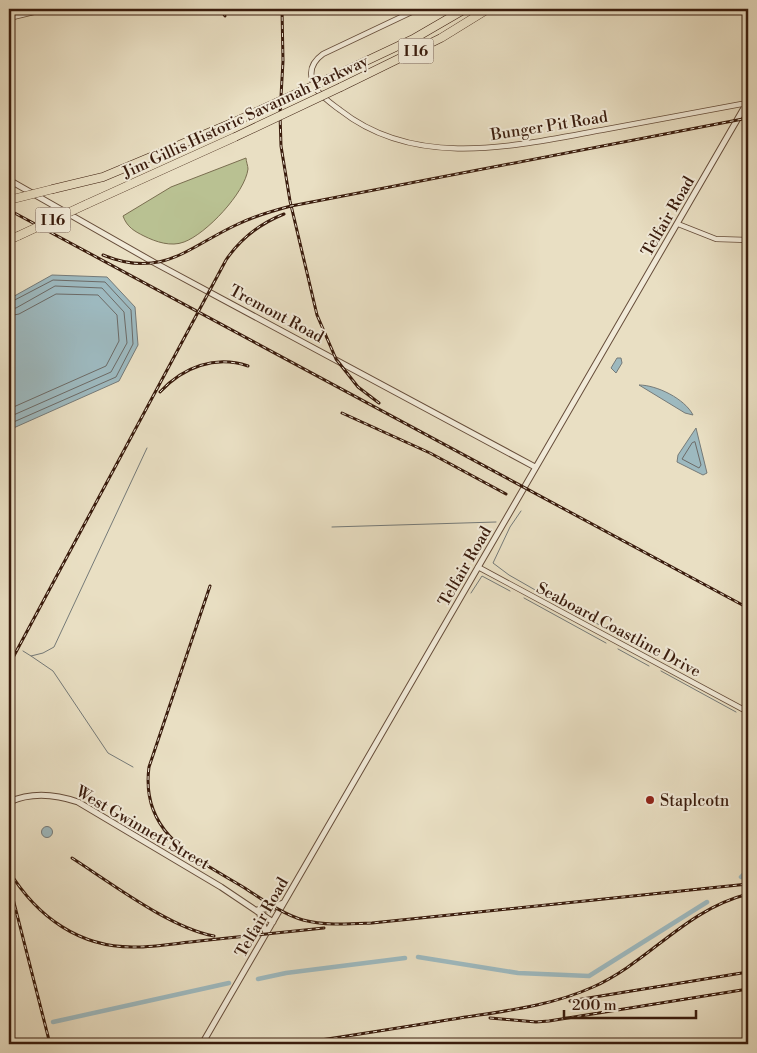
<svg xmlns="http://www.w3.org/2000/svg" width="757" height="1053" font-family="'Libre Bodoni',serif">
<style>
.green{fill:#b9c192;stroke:#7a6e50}
.water{fill:#9db9bf;stroke:#757a78}
.lines{fill:none;stroke-linecap:round;stroke-linejoin:round}
.shore{stroke:#6c6a66;stroke-width:1}
.stream{stroke:#757a78;stroke-width:1}
.canal{stroke:#9db9bf;stroke-width:4.5}
.minor-casing{stroke:#664d3a;stroke-width:6}
.tertiary-casing{stroke:#664d3a;stroke-width:7}
.motorway-casing{stroke:#3a1c0d;stroke-width:9}
.minor{stroke:#f1ead8;stroke-width:4.5}
.tertiary{stroke:#f1ead8;stroke-width:5}
.motorway{stroke:#e9dfc3;stroke-width:8}
.rail-casing{stroke:#3a1c0d;stroke-width:3}
.rail{stroke:#f1ead8;stroke-width:1;stroke-dasharray:4;stroke-linecap:butt}
.motorway-bridge-casing{stroke:#3a1c0d;stroke-width:9;stroke-linecap:butt}
.motorway-bridge{stroke:#e9dfc3;stroke-width:8}
.poi-dot{fill:#8f2418;stroke:#f1ead8;stroke-width:2}
.labels{text-anchor:middle;stroke-width:4;stroke-linejoin:round;paint-order:stroke}
.shield{fill:#f1ead8;stroke:#715a4a;stroke-width:1}
.shield-label{font-size:15px;font-weight:bold;fill:#3a1c0d}
.street-label{font-size:16px;fill:#3a1c0d;stroke:#f1ead8}
.poi-label{font-size:16px;fill:#3a1c0d;stroke:#f1ead8;text-anchor:start}
</style>
<rect width="100%" height="100%" fill="#e9dfc3"/>
<filter id="stains"><feTurbulence type="fractalNoise" baseFrequency=".004" numOctaves="4"/><feColorMatrix values="0 0 0 0 .2 0 0 0 0 .09 0 0 0 0 .02 0 0 0 .5 -.17"/></filter>
<radialGradient id="worn" r=".72"><stop offset=".6" stop-color="#630" stop-opacity="0"/><stop offset="1" stop-color="#630" stop-opacity=".3"/></radialGradient>
<path class="green" d="M246,158C246,161 248,166 248,169C245,193 206,234 184,242C171,247 156,242 144,236C134,231 127,227 123,216L171,187Z"/>
<path class="water" d="M52,275L107,277L135,307L138,345L119,381L9,430V299Z
M617,358H621L622,363L616,373L611,368Z
M639,385C657,385 685,399 693,415L685,413Z
M696,428L707,473L703,475L677,462L678,455Z
M41.5 832a5.5 5.5 0 1 1 11 0a5.5 5.5 0 1 1-11 0Z"/>
<g class="lines">
<path class="shore" d="M9,303L53,280L105,282L131,310L133,344L116,377L9,424
M9,309L16,308L55,286L102,288L124,312L127,343L111,372L9,417
M9,316L19,314L56,294L98,295L117,315L119,341L106,366L9,409
M695,442L701,465L699,468L682,459L692,443Z"/>
<path class="stream" d="M521,511L510,527L493,563L509,575L565,607
M332,527L496,522
M471,593L482,576L510,591
M524,598L606,643
M576,612L652,654
M9,640L11,642
M618,649L649,666
M23,651L31,656L43,653L54,647L147,448
M31,656L53,671L108,753L133,767
M665,660L679,667
M661,671L736,712"/>
<path class="canal" d="M741,877L748,870
M418,957L518,973L589,976L707,902
M258,979L286,973L405,958
M53,1022L229,983
M9,1034L13,1033"/>
<g class="minor-casing">
<path id="minor" d="M418,9L323,54C309,64 308,76 317,90C323,98 332,104 340,110C416,170 515,146 602,130C650,121 699,112 747,103
M9,18L46,9
M678,224L716,239L748,240
M478,567L748,712"/>
</g>
<g class="tertiary-casing">
<path id="tertiary" d="M9,180L155,263L535,467
M9,802C31,792 55,794 78,802L221,887L273,922
M257,910L272,908L283,903
M260,915L266,933
M202,1044L748,101"/>
</g>
<g class="motorway-casing">
<path id="motorway" d="M330,78L415,38L465,9
M341,87L441,38L488,9
M53,189L103,177L232,123
M87,204L235,137
M9,240L18,236"/>
</g>
<use href="#minor" class="minor"/>
<use href="#tertiary" class="tertiary"/>
<use href="#motorway" class="motorway"/>
<g class="rail-casing">
<path id="rail" d="M220,9L225,16
M282,9L283,61L280,114L281,146L290,201L317,315L336,359L358,387L379,403
M9,210L748,608
M103,255C162,279 187,248 236,225C254,216 272,211 291,206L748,118
M160,392C183,367 215,355 248,366
M342,413L430,453L506,494
M210,586L149,767C140,834 195,858 243,887C262,899 282,914 303,920C325,926 350,924 372,923L748,884
M9,665L226,260C241,238 259,224 284,214
M72,858C111,883 170,928 214,936
M9,871C37,917 80,948 135,947C156,947 178,943 199,941C241,937 282,932 324,928
M9,883L50,1044
M570,1001L748,972
M490,1018L536,1022L549,1021L748,989
M294,1044C349,1036 404,1027 460,1018C504,1011 551,1006 593,987C649,962 685,910 748,894"/>
</g>
<use href="#rail" class="rail"/>
<g class="motorway-bridge-casing">
<path id="motorway-bridge" d="M232,123L330,78
M235,137L341,87
M9,200L53,189
M18,236L87,204"/>
</g>
<use href="#motorway-bridge" class="motorway-bridge"/>
</g>
<circle class="poi-dot" cx="650" cy="800" r="5"/>
<g class="labels">
<g class="shield">
<rect x="398.5" y="38.5" width="35" height="25" rx="4"/>
<rect x="35.5" y="207.5" width="35" height="25" rx="4"/>
</g>
<g class="shield-label">
<text x="416" y="56">I 16</text>
<text x="53" y="225">I 16</text>
</g>
<g class="street-label">
<text transform="translate(245 116) rotate(-25)" y="6">Jim Gillis Historic Savannah Parkway</text>
<text transform="translate(549 125) rotate(-9)" y="6">Bunger Pit Road</text>
<text transform="translate(667 216) rotate(-60)" y="6">Telfair Road</text>
<text transform="translate(277 313) rotate(28)" y="6">Tremont Road</text>
<text transform="translate(464 566) rotate(-60)" y="6">Telfair Road</text>
<text transform="translate(619 629) rotate(28)" y="6">Seaboard Coastline Drive</text>
<text transform="translate(143 827) rotate(30)" y="6">West Gwinnett Street</text>
<text transform="translate(261 917) rotate(-60)" y="6">Telfair Road</text>
</g>
<g class="poi-label">
<text x="660" y="806">Staplcotn</text>
</g>
</g>
<rect width="757" height="1053" fill="none" stroke="#e9dfc3" stroke-width="30"/>
<rect x="10" y="10" width="737" height="1033" fill="none" stroke="#3a1c0d" stroke-width="2.5"/>
<rect x="15" y="15" width="727" height="1023" fill="none" stroke="#3a1c0d"/>
<path d="M564 1010v8h132v-8" fill="none" stroke="#3a1c0d" stroke-width="2.5"/>
<text x="572" y="1010" font-size="15" fill="#3a1c0d" stroke="#f1ead8" stroke-width="4" paint-order="stroke">200 m</text>
<rect width="100%" height="100%" filter="url(#stains)"/>
<rect width="100%" height="100%" fill="url(#worn)"/>
</svg>
